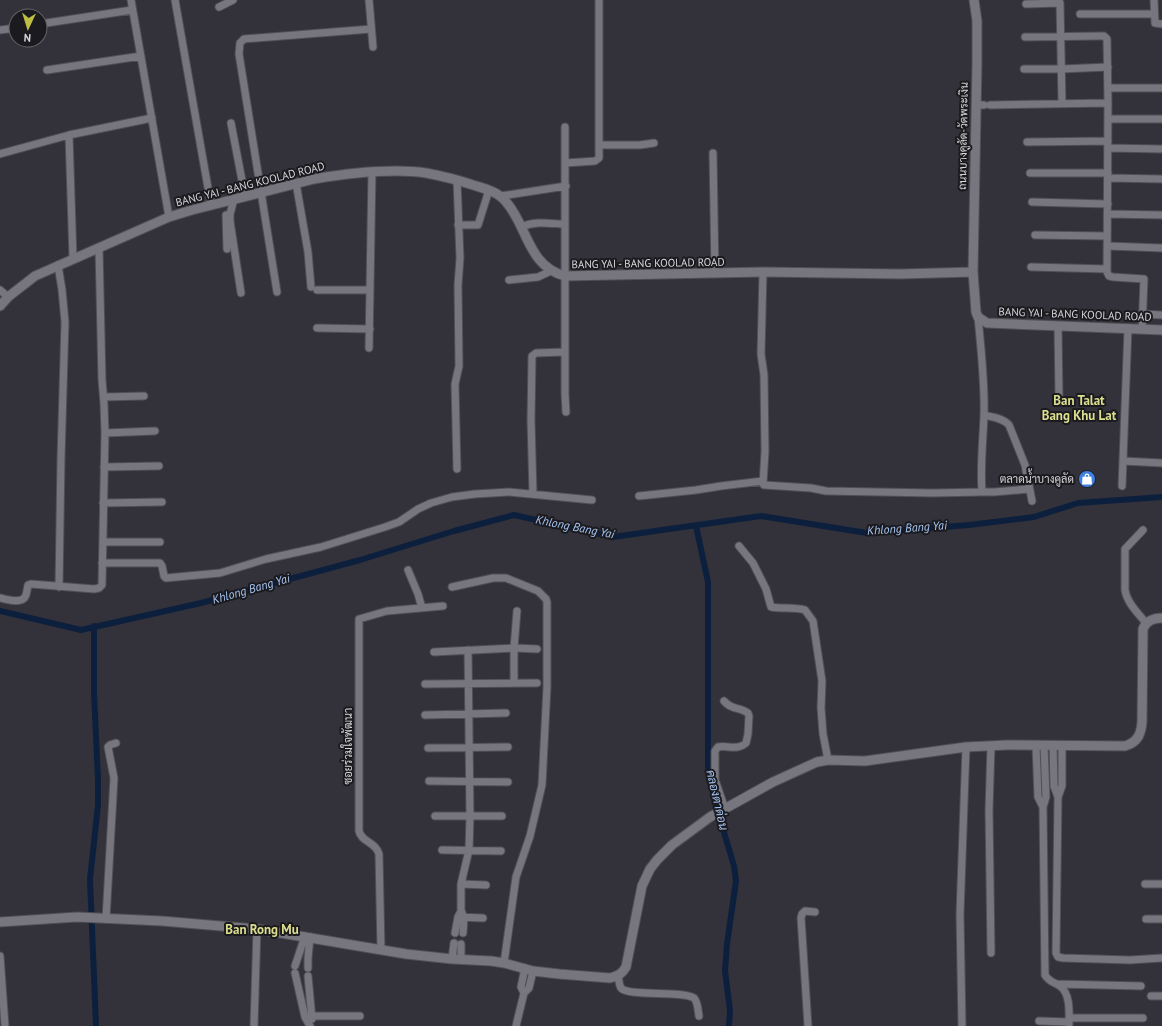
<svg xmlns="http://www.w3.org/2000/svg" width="1162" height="1026" font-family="'PT Sans',Sarabun,sans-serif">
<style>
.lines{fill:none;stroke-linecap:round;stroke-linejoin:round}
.canal{stroke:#0c203e;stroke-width:6}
.minor-casing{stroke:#4f4f55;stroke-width:9}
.tertiary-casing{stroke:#4f4f55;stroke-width:11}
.minor{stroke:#77767f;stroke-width:7}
.tertiary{stroke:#77767f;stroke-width:9}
.labels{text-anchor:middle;stroke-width:4;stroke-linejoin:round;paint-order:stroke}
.street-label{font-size:11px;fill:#d6d6db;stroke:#1b1a1e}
.poi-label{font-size:11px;fill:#d6d6db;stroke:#1b1a1e;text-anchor:end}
.water-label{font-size:12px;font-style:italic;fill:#a6c5f4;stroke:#1b1a1e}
.quarter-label{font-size:13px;font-weight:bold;fill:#dddf90;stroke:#1b1a1e}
</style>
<rect width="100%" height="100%" fill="#33323a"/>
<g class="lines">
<path class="canal" d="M696,526L708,582V767L715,802L734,866L736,881L727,944L725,971L730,1010L729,1026
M0,611L81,630L201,603L360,560L454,531L514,515L613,537L761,516L867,533L969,525L1034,517L1078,503L1162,497
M94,626V692L98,780V805L90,879L96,1026"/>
<g class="minor-casing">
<path id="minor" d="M131,0L169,217
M175,0L211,205
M369,0L373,47
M1154,0L1155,23L1162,24
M1026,4L1060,3L1062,103
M219,7L233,0
M1080,14H1154
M40,24L132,10
M0,30L16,28
M1025,37L1100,36H1104L1107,39L1108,103L1107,272L1109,276L1113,277L1144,279L1142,329
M1024,69H1062L1108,67
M47,70L141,56
M1108,88H1162
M976,105H984
M990,105L1108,103
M1108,119H1162
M231,123L245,196
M565,127V394L566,412
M69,135L73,258
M1027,142L1108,141
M599,145H640L654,143
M1108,148L1162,149
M713,153L715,273
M0,154L69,135L152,118
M566,163L595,161L599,158V0
M1030,173H1108
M1108,178L1162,179
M296,183L308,252L311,287
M501,196L566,186
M234,199L230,214V221L241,293
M1032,202L1108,204
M1108,214L1162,215
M226,215L227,249
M458,225H478L479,222L489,190
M521,227C534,221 547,223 561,224
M1035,235L1107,236
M1108,246L1162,248
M58,265L62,290L65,322L61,458L59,587
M1031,267L1107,269
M763,272L761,354L764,375L765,451L763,484L764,485L811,488L826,491L933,493L982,492
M509,280L538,277L551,271
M0,290L8,297
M317,290H370
M277,292L239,54L240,43L244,39L371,29
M1142,314L1162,315
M978,317C981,350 985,383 984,415C983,441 980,466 982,492H994L1029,489
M1058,326L1059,398
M317,328L370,329
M369,348L372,172
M104,397L144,396
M984,415C992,417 1003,418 1009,425L1025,465L1032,501
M105,433L155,431
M1123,461L1162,463
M104,467L159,466
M457,469L455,384L459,366L458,285L460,258L457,180
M1122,486L1128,328
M533,494L531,420L532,356L536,353L565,352
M639,496L696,490L721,486L763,481
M103,503L162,502
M1143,530L1125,549V590C1127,603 1138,613 1146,623
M103,542H160
M739,546L753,563L766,589L771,607C782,609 794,607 805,610L813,621L822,681L821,708L823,734L828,760
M102,563H160L162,566L164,576L166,578L220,573L266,559L321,547L385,527L399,522L418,509L431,503L452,497L475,494L509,492L592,500
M408,570L418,594L422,608
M452,587L493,578H506L538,591L546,599L547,602V687L542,785L530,836L516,877L504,963
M0,598C6,599 21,604 25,597C27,594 27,589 28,585L31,584L94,589L99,588L102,585L105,433L104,404L102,380L99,248
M434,652L514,648L537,649
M514,683V648L517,611
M425,684L537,683
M724,701C731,710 740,707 748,713L749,716L748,734L746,743C737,751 728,745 718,747L715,751V780L725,809
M425,715L506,713
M1053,745L1054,786L1058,797L1062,786V746
M991,746L989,810L991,953
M1036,746L1038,797L1043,807L1046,797L1044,745
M428,748L508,747
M429,781L508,782
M1058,797L1056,953L1058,957L1063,958L1130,960L1162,958
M1043,807L1045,975C1049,982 1054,982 1060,986C1071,994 1069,1014 1069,1026
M435,816H502
M442,850L501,851
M461,884L486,885
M1145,884H1162
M458,917L483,918
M106,919L114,778L108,747L110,745L116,743
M1146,919H1162
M455,933L458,917L460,913
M463,933L464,918L461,910V884L469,850L470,816L468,650
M381,950L379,854C376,842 361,842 359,831V619L387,611L443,606
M0,956L5,1026
M452,959L454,943
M461,959V944
M295,966L305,936
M308,968V958L310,937
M295,973L305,1017L310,1026
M308,976L312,1019
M618,976C619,980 619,985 621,988C628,997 683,990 694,998C698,1002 698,1011 699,1016
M1057,984L1141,986
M524,993L521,987L525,968
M1151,996H1162
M305,1017L313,1016H360
M1069,1018H1143
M1039,1021L1069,1022
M254,1026L257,929
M516,1026L524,993L529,988L533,971
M808,1026L801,918L802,914L805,911L815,912
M962,1026L960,914L966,747"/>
</g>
<g class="tertiary-casing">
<path id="tertiary" d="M973,272L977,63V21L974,0
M0,306L8,297L35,276L169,217L192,210L314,179C350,173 390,168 426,173C442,176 458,180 473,185C486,189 499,192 507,203C528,228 528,266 565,276L763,272L900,274L973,272L976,312L978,317L987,323L1162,330
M0,922L77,917L162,921L257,929L406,954L452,959L491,961L504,963L533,971L559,974L610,978C618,976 622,974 626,967L642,886L650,869L657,860L672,845L710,817L773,782L817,762L828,760L865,761L966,747L1007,745L1125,746C1138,742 1141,734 1142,722L1143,629C1146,621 1154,618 1162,618"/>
</g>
<use href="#minor" class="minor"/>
<use href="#tertiary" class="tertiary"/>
</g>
<defs>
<g id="shop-disc" transform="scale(0.9)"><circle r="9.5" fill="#3f7fe0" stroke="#1b1a1e"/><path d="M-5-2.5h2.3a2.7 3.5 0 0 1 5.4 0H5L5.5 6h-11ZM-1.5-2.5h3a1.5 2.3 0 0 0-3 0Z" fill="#fff"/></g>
</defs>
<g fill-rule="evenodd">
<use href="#shop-disc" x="1087" y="479"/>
</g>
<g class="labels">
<g class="street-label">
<text transform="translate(963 136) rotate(-89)" y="4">ถนนบางคูลัด-วัดพระเงิน</text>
<text transform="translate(250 184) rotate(-14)" y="4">BANG YAI - BANG KOOLAD ROAD</text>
<text transform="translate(648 263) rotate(-1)" y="4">BANG YAI - BANG KOOLAD ROAD</text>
<text transform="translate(1075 314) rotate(2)" y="4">BANG YAI - BANG KOOLAD ROAD</text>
<text transform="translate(348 746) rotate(-90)" y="4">ซอยร่วมใจพัฒนา</text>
</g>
<g class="poi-label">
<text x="1074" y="483">ตลาดน้ำบางคูลัด</text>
</g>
<g class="water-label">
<text transform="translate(575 527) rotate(11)" y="4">Khlong Bang Yai</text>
<text transform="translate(907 528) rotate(-4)" y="4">Khlong Bang Yai</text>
<text transform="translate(251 589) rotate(-16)" y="4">Khlong Bang Yai</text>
<text transform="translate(717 800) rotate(77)" y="4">คลองตาด่อน</text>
</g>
<g class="quarter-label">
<text x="1079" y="405">Ban Talat<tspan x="1079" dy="15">Bang Khu Lat</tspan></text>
<text x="262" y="934">Ban Rong Mu</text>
</g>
</g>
<g transform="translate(28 28) rotate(184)"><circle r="19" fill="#1b1a1e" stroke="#66656a"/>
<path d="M0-3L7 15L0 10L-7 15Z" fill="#bebf42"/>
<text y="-6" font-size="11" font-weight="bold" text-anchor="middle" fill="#d6d6db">N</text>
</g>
</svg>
